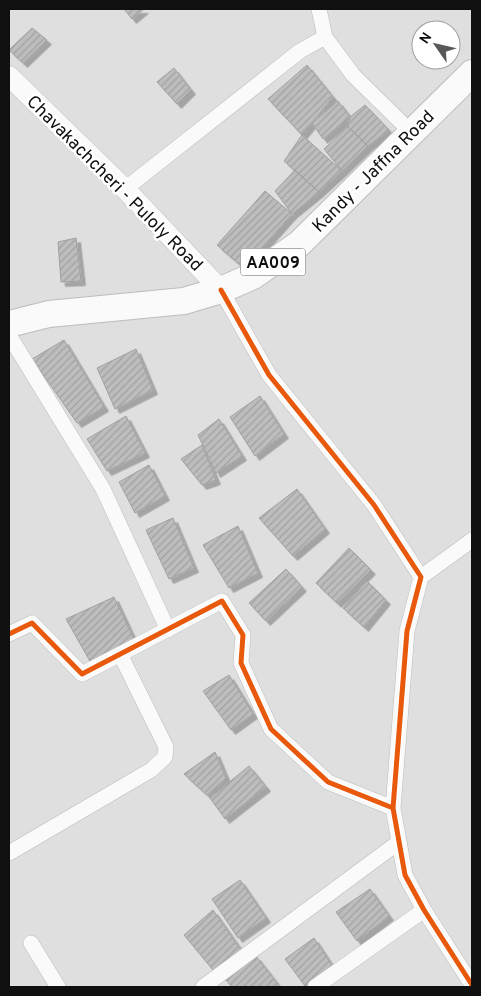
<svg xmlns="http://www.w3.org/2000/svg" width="481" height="996" font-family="Overpass,sans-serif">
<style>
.building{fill:url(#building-hatch);stroke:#a2a1a2;filter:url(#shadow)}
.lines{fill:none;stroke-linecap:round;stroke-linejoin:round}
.street-casing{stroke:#bcbcbd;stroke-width:16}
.secondary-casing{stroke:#bcbcbd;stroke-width:21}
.highway-casing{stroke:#bcbcbd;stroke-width:28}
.street{stroke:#fafafa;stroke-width:15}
.secondary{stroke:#fafafa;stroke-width:20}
.highway{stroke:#fafafa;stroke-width:26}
.cycleway-casing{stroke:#fff;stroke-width:8}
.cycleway{stroke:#e8590c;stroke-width:5}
.labels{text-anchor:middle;stroke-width:5;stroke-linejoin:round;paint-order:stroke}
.shield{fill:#fff;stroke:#585858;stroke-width:1}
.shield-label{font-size:16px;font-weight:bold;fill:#101011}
.street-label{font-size:18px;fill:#101011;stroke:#fff}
</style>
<defs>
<pattern id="building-hatch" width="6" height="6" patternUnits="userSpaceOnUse" patternTransform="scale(1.25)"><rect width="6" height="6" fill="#bdbdbd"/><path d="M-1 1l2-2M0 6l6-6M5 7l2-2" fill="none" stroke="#a1a1a1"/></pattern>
<filter id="shadow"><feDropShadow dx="4.5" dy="4.5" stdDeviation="0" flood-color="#0004"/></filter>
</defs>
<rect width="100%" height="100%" fill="#dfdfe0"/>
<path class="building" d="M124,9H144L132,19Z
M32,28L47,40L23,63L9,50Z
M307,65L333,97L302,135L268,99Z
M174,68L191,90L177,104L157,82Z
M338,101L350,117L323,139L312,123Z
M365,105L389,130L368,146L348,127L350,117Z
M348,127L368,146L342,171L324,149Z
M302,135L342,171L319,192L284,161Z
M295,170L319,192L292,214L275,191Z
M265,191L292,214L244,268L217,245Z
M76,238L81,281L61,282L58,242Z
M64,340L104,407L77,423L32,359Z
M136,349L153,390L115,409L97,368Z
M260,396L284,434L255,456L230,417Z
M126,416L145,453L107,471L87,439Z
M219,419L242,456L216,473L198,435Z
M202,445L216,480L202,485L181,459Z
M149,465L165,496L135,513L119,482Z
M297,489L325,529L293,556L259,518Z
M173,518L194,568L169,579L146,530Z
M238,526L258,573L229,588L203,545Z
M349,548L371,570L337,603L316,583Z
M286,569L302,587L266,621L249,603Z
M367,581L386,600L364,627L343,608Z
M114,597L135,642L91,663L66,619Z
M229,675L253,714L231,730L203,691Z
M215,752L226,778L207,795L184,774Z
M249,766L266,787L225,819L210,798Z
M240,880L266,918L238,938L212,899Z
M370,889L389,916L357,941L336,912Z
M213,910L241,950L213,970L184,935Z
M314,938L333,967L305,986L285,959Z
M256,956L280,987H232L226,980Z"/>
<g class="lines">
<g class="street-casing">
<path id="street" d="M319,9L325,37L353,75L412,133
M125,189L300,51L325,37
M221,290L269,375L374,505L421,577L407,631L393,808L405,875L424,910L472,985
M9,335L103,489L168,630
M421,577L472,540
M9,634L32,623L82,674L222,601L243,635L241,663L271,729L328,782L393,808
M9,853L151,770L165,757L166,747L120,654
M31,943L58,987
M203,987L399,842
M315,987L424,910"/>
</g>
<g class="secondary-casing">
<path id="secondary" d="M9,76L125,189L221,290"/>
</g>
<g class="highway-casing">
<path id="highway" d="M9,324L49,314L184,301L221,290L253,276L299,244L472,73"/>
</g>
<use href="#street" class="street"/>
<use href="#secondary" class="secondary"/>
<use href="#highway" class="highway"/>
<g class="cycleway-casing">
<path id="cycleway" d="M221,290L269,375L374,505L421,577L407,631L393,808L405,875L424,910L472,985
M9,634L32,623L82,674L222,601L243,635L241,663L271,729L328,782L393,808"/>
</g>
<use href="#cycleway" class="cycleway"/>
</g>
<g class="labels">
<rect class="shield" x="240.5" y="248.5" width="65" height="27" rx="4"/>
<g class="shield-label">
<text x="273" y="268">AA009</text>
</g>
<g class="street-label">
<text transform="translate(373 171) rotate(-45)" y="6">Kandy - Jaffna Road</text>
<text transform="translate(115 183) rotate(45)" y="6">Chavakachcheri - Puloly Road</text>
</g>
</g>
<rect width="481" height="996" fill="none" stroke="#101011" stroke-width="20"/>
<g transform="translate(436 45) rotate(304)"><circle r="24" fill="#ffffff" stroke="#9f9fa0"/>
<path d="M0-4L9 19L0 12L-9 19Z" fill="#585859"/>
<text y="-8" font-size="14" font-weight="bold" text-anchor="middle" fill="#101011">N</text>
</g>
</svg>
